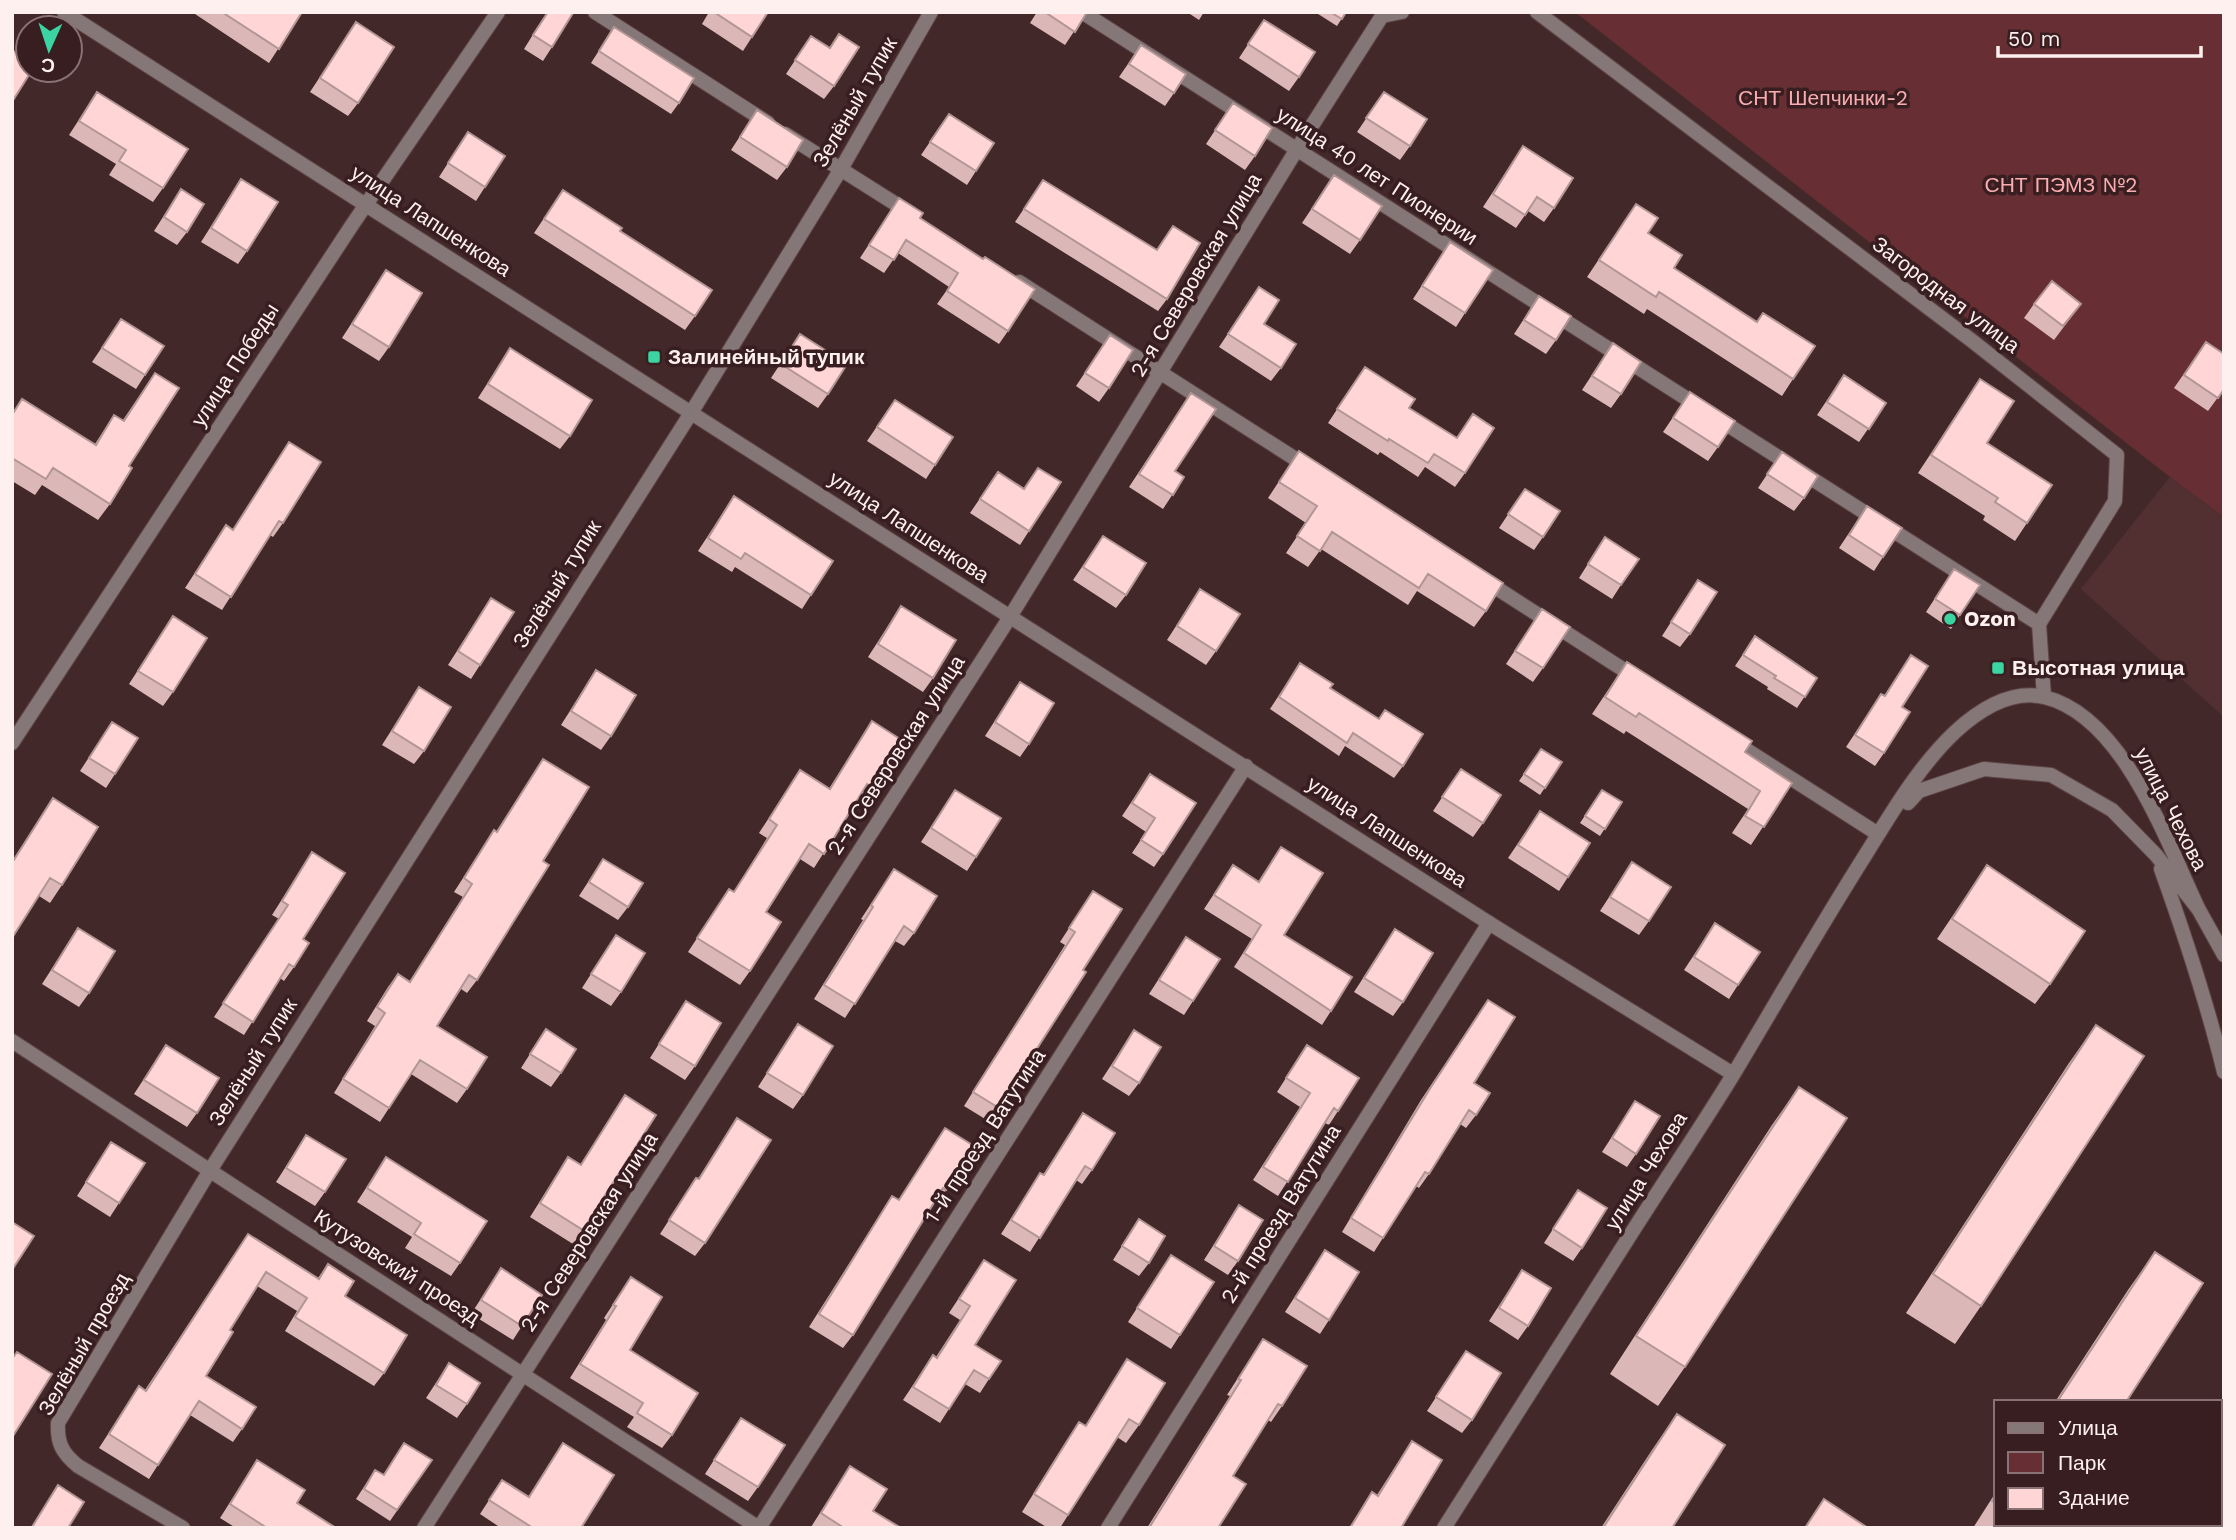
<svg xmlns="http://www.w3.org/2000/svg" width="2236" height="1540" font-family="'Work Sans',sans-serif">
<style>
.built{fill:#523031}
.green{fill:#672f33}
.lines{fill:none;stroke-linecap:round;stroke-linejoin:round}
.minor-casing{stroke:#5d4445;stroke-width:16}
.tertiary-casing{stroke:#5d4445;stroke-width:16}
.minor{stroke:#857777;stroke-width:14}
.tertiary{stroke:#857777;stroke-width:14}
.wall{fill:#dbb7b7}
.building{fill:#ffd5d5;stroke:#b29595;stroke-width:2}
.poi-dot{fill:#3cd4a3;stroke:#381e20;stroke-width:2.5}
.labels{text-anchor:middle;stroke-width:7;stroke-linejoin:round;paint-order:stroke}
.park-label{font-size:21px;fill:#f9adb0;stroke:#381e20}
.street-label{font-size:21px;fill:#fff0f0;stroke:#381e20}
.poi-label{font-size:21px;font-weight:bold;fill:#fff0f0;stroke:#381e20;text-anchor:start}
</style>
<rect width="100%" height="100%" fill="#432829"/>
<path class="built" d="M2170,477L2224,517V717L2081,589Z"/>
<path class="green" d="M1575,12H2224V517L2170,477Z"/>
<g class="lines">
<g class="minor-casing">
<path id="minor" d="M595,12L768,123
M1082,12L2039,624
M1537,12L1971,340L2117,455L2115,501L2039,624L2044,697
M785,134L910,213
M1019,282L1308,467
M1484,580L1638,679
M1731,740L1878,834
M12,743L352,225L498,12
M12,1041C260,1205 510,1365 759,1528
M183,1528L78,1466C62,1453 57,1443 58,1423L209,1172L691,413L841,169L931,12
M424,1528L1010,617L1297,149L1382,16L1402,12
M759,1528L1246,766
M1108,1528L1489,923"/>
</g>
<g class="tertiary-casing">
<path id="tertiary" d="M64,12L1489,923L1733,1074
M1908,803L1919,791L1984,769L2051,775L2112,810L2156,855L2199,910L2224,955
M2161,869C2185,936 2207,1003 2224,1072
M1444,1528C1508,1427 1572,1327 1636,1226C1669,1174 1704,1123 1736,1070C1779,998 1821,925 1866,854C1892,812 1919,766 1955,732C1979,710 2010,689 2044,697C2124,716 2167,843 2199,910"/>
</g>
<use href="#minor" class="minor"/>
<use href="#tertiary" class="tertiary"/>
</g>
<path class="wall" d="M192,12H302L269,63Z
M547,12H572L552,47L543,61L524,49Z
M709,12H768L743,51L702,24Z
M1037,12H1087L1065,45L1030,23Z
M1187,12H1204L1199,20Z
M1315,12H1346L1337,26Z
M1264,20L1299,77L1289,91L1239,58Z
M356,22L358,103L348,116L310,92Z
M614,27L679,103L671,114L591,63Z
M811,36L829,48L834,86L824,99L786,74Z
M1141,45L1174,93L1165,106L1119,77Z
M97,92L163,188L153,202L109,175L116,164L69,135Z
M1384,92L1410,146L1400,160L1357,132Z
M1233,103L1255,156L1245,170L1206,144Z
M757,110L787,167L777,180L731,150Z
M949,114L976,171L967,185L921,155Z
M468,132L485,187L476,201L439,177Z
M1523,146L1554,208L1544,222L1528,211L1516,228L1483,207Z
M1334,175L1360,240L1350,254L1302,223Z
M241,179L247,251L238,264L201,242Z
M1043,180L1167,299L1158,311L1015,222Z
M181,189L187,232L177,245L154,231Z
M563,190L620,231L695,316L685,330L534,233Z
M899,198L920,218L1008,331L999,344L937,304L949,287L898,253L884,273L860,258Z
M1636,204L1648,233L1674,268L1793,379L1782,396L1647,309L1644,314L1587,277Z
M1450,242L1465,313L1456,327L1413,299Z
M386,270L389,347L379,361L342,338Z
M1259,287L1264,324L1281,368L1271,381L1219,347Z
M1539,296L1556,340L1546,354L1514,334Z
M2034,304H2081L2054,340L2024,318Z
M121,319L145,375L136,389L92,362Z
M800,334L828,394L818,408L771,378Z
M1110,335L1109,388L1099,402L1076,386Z
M2206,342L2224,389L2208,411L2174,388Z
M1613,343L1621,394L1611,408L1582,390Z
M510,348L570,436L560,449L478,398Z
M1365,367L1409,408L1457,438L1473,414L1465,473L1455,487L1425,467L1418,477L1380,452L1378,455L1328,423Z
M155,373L129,466L110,504L98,520L42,485L35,495L12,481V413L22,399L95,444L114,415L123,420Z
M1844,375L1886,403L1859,442L1817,415Z
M1980,379L1987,443L2027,523L2015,541L1983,520L1985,516L1918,473Z
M1690,392L1718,447L1708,461L1663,432Z
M1191,393L1175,471L1184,477L1163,509L1129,487Z
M895,400L935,465L926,479L867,441Z
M289,442L283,523L273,537L270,535L222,610L185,588L226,525L233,530Z
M1299,451L1486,611L1474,627L1417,591L1408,605L1321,549L1308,567L1286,553L1306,523L1268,498Z
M1782,452L1804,498L1794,511L1758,488Z
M1038,468L1029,531L1020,545L970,513L998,472L1024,488Z
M1525,489L1543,537L1534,550L1499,528Z
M734,496L811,595L802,609L735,567L732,572L698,551Z
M1867,506L1883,557L1874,571L1839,548Z
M1103,536L1126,595L1116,608L1073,580Z
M1605,537L1621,585L1612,599L1579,578Z
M1954,569L1960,615L1951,629L1926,612Z
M1698,580L1690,634L1680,647L1662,636Z
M1200,589L1216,651L1206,665L1167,640Z
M491,598L480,665L471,679L448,665Z
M901,606L933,678L923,692L868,657Z
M1542,609L1543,668L1533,682L1506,664Z
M173,616V692L163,706L129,684Z
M1755,636L1817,678L1797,708L1767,689L1768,687L1735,666Z
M1911,655L1902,707L1884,753L1875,766L1846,747L1881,694L1884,696Z
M1627,662L1745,752L1792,783L1751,845L1732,833L1748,809L1626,731L1624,734L1592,714Z
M1300,663L1330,688L1403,766L1394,778L1345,746L1339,756L1270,709Z
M596,670L611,736L601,750L561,725Z
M1020,682L1029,744L1020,757L985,736Z
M419,687L424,751L414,764L382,745Z
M872,721L870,787L861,800L858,799L814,868L800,859L766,912L750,971L740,985L688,952L729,889L734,892L767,838L759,833L800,770L829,789Z
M112,722L115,774L106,788L80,771Z
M1541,749L1562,762L1540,795L1519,781Z
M543,759V861L477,980L467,993L461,989L437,1026L467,1089L457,1103L411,1074L380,1122L334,1093L375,1026L367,1021L388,987L398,974L410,981L463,897L454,892L494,830L496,832Z
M1461,769L1483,823L1473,837L1433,811Z
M1150,774L1163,854L1154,867L1132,853L1146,832L1122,816Z
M955,790L976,857L967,871L921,842Z
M1602,790L1622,802L1600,836L1580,823Z
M53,798L62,885L50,903L39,896L12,938V861Z
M1540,811L1568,877L1559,891L1508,858Z
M1281,847L1284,935L1331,1011L1322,1025L1234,967L1252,939L1204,909L1233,865L1258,882Z
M312,852L303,939L294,967L284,981L280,978L244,1035L214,1017L279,919L272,915Z
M603,859L628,907L618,920L579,896Z
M1632,862L1649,921L1639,935L1600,911Z
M1987,865L2050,984L2035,1004L1937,939Z
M894,869L914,933L904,946L895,941L845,1018L814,999L863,920L861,919Z
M1093,891L999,1108L990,1122L964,1106L1065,945L1060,942Z
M1715,923L1738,985L1729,999L1684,970Z
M78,928L89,993L79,1007L42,984Z
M1395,929L1403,1002L1393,1016L1354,992Z
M616,935L621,992L611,1006L582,988Z
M1186,937L1193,1001L1184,1015L1149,994Z
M1488,1000L1474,1083L1476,1115L1466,1128L1460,1124L1429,1174L1419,1188L1416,1186L1374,1252L1342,1232L1421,1100Z
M686,1001L695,1066L685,1080L650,1058Z
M798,1024L803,1095L793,1109L758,1087Z
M2096,1025L1981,1306L1955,1344L1906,1313L2069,1063Z
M546,1029L561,1073L551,1087L521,1068Z
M1134,1030L1139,1083L1129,1096L1102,1079Z
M166,1045L197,1113L187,1127L134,1094Z
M1307,1045L1338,1111L1329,1125L1325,1123L1278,1196L1253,1180L1300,1107L1277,1092Z
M1799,1087L1685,1367L1658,1406L1610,1374L1772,1125Z
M625,1095L583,1230L573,1244L530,1217L568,1157L580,1165Z
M1635,1101L1636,1154L1627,1167L1602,1152Z
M1083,1113L1092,1170L1082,1184L1076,1180L1030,1252L1001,1234L1031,1187L1040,1173L1043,1175Z
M737,1118L705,1243L695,1256L660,1234L696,1178L698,1179Z
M945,1128L946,1190L937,1204L934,1202L853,1335L843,1348L809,1327L883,1210L892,1196L899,1200Z
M306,1135L325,1192L315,1206L276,1182Z
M111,1142L119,1203L110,1217L77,1196Z
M386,1157L460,1263L451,1276L405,1248L412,1237L357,1202Z
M1578,1190L1582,1248L1573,1261L1544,1243Z
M1239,1205L1238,1261L1228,1275L1204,1260Z
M1139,1219L1149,1263L1139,1276L1113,1260Z
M248,1234L318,1278L328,1264L384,1373L374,1386L285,1331L297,1311L257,1286L230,1330L206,1376L242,1429L233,1442L190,1415L149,1479L99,1448L139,1386L145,1390Z
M1325,1250L1329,1320L1320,1334L1285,1312Z
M2155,1252L2126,1402H2055L2128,1290Z
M1171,1255L1180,1335L1171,1349L1128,1322Z
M984,1260L975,1345L989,1379L980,1393L965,1384L940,1423L903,1400L933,1355L936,1357L960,1320L949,1313Z
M501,1268L522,1326L513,1340L471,1314Z
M1522,1270L1528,1326L1518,1340L1489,1321Z
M631,1277L630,1350L672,1435L662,1448L627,1427L634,1417L570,1378L606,1320L604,1318Z
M1263,1339L1282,1406L1271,1422L1268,1420L1233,1476L1218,1528H1147L1230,1396L1227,1395Z
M1466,1351L1472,1420L1462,1433L1427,1411Z
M1127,1359L1139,1425L1126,1443L1117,1437L1060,1528H1048L1022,1512L1067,1440L1079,1422L1085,1426Z
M449,1363L467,1404L457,1418L426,1398Z
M1677,1414L1672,1528H1601L1652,1450Z
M741,1418L758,1487L748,1501L705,1474Z
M1412,1441L1401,1528H1349L1372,1492L1377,1495Z
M404,1443L432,1460L390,1521L356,1499L375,1470L383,1475Z
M563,1443L581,1528H501L480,1514L502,1480L529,1497Z
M257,1460L297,1503L336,1528H236L220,1518Z
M850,1466L873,1511L901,1528L811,1527Z
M1996,1492V1524H2046L2044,1528H1973Z"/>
<path class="building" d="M222,12H302L279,49Z
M548,12L573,13L552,47L533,35Z
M714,12H768L752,37Z
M1045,12H1087L1075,32Z
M1330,12H1346L1342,19Z
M1264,20L1315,52L1299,77L1248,44Z
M356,22L394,47L358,103L320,78Z
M614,27L694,78L679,103L599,51Z
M839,34L859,47L834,86L795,60L811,36L830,48Z
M1141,45L1186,74L1174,93L1129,64Z
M12,50L28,60V70H32L12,102Z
M97,92L188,149L163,188L119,161L126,150L79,121Z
M1384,92L1427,119L1410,146L1366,118Z
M1233,103L1272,128L1255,156L1215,130Z
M757,110L803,140L787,167L740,137Z
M949,114L994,143L976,171L930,142Z
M468,132L505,156L485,187L448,163Z
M1523,146L1573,178L1554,208L1537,197L1525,215L1493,194Z
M1334,175L1382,206L1360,240L1312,209Z
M241,179L278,202L247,251L211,228Z
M1043,180L1157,250L1173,226L1200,243L1167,299L1024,209Z
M181,189L204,204L187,232L164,217Z
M563,190L622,228L620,231L712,290L695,316L544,219Z
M899,198L923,213L920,218L983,259L985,257L1035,289L1008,331L947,291L958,273L906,240L894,260L869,245Z
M1636,204L1658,218L1648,233L1682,255L1674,268L1757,322L1763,313L1815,346L1793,379L1659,292L1656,297L1599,260Z
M1450,242L1493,270L1465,313L1422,286Z
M386,270L422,293L389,347L352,324Z
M2052,281L2081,304L2063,326L2034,304Z
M1259,287L1279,300L1264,324L1296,344L1281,368L1228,334Z
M1539,296L1571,316L1556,340L1524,320Z
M121,319L164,346L145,375L102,348Z
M800,334L847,364L828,394L781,364Z
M1110,335L1133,350L1109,388L1085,373Z
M2206,342L2224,354V389L2218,398L2184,375Z
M1613,343L1641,362L1621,394L1592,376Z
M510,348L592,400L570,436L488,384Z
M1365,367L1415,399L1409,408L1457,438L1473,414L1494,428L1465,473L1434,454L1428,463L1389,439L1388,441L1337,409Z
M155,373L179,388L129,466L132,468L110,504L53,468L46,479L12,458V415L22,399L96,445L114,415L124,421Z
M1844,375L1886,403L1869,429L1827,402Z
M1980,379L2014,401L1987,443L2052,485L2027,523L1995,502L1998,498L1931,455Z
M1690,392L1735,421L1718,447L1673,418Z
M1191,393L1216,409L1175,471L1184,477L1173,495L1139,474Z
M895,400L953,437L935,465L877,427Z
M289,442L321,462L283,523L279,521L231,597L195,574L226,525L233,530Z
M1299,451L1503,583L1486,611L1428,574L1419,588L1332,532L1320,551L1297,536L1317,506L1279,482Z
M1782,452L1818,476L1804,498L1767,474Z
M1038,468L1061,482L1029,531L980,499L998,472L1024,489Z
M1525,489L1560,511L1543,537L1508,514Z
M734,496L833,561L811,595L745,553L741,559L708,538Z
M1867,506L1902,528L1883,557L1849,535Z
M1103,536L1146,563L1126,595L1083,567Z
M1605,537L1639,559L1621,585L1588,564Z
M1954,569L1980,585L1960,615L1935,599Z
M1698,580L1717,592L1690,634L1671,622Z
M1200,589L1240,614L1216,651L1177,626Z
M491,598L514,612L480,665L458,651Z
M901,606L956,640L933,678L878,644Z
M1542,609L1570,627L1543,668L1515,651Z
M173,616L207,638L173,692L138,671Z
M1755,636L1817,678L1805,697L1774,678L1776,676L1743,655Z
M1911,655L1928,666L1902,707L1910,712L1884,753L1855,735L1881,694L1885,696Z
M1627,662L1752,741L1745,752L1792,783L1764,827L1745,816L1760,791L1639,713L1636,717L1605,697Z
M1300,663L1333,684L1330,688L1379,719L1385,710L1423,734L1403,766L1353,733L1347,743L1279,697Z
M596,670L636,695L611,736L571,711Z
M1020,682L1054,703L1029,744L995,722Z
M419,687L451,707L424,751L392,731Z
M872,721L900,739L870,787L867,784L824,854L809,844L766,912L781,922L750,971L697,938L729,889L734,892L777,825L769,819L800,770L830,789Z
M112,722L138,738L115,774L89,758Z
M1541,749L1562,762L1545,788L1524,774Z
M543,759L589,787L543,861L549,865L477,980L469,975L437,1026L487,1057L467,1089L420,1060L389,1108L343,1079L385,1013L377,1007L398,974L410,982L472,884L464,878L494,830L497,832Z
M1461,769L1501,795L1483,823L1442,797Z
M1150,774L1196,803L1163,854L1141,840L1155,818L1132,803Z
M955,790L1001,818L976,857L931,828Z
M1602,790L1622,802L1605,829L1585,816Z
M53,798L98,827L62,885L50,878L12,938V863Z
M1540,811L1590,843L1568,877L1518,845Z
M1281,847L1323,873L1284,935L1352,977L1331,1011L1244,953L1261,925L1214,895L1233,865L1259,882Z
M312,852L345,873L303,939L309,943L294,967L289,964L253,1022L223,1003L288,905L282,901Z
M603,859L643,883L628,907L589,882Z
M1632,862L1671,887L1649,921L1610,897Z
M1987,865L2085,931L2050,984L1952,919Z
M894,869L937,896L914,933L904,926L855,1004L824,985L873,907L871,905Z
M1093,891L1122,909L1083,970L1086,972L999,1108L973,1092L1075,932L1069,928Z
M1715,923L1760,952L1738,985L1694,957Z
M78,928L115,951L89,993L52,970Z
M1395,929L1433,953L1403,1002L1364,978Z
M616,935L645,953L621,992L591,974Z
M1186,937L1220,959L1193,1001L1159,980Z
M1488,1000L1515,1017L1474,1083L1490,1093L1476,1115L1469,1110L1429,1174L1425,1172L1383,1238L1351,1218L1431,1087Z
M686,1001L721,1023L695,1066L659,1044Z
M798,1024L833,1046L803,1095L767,1073Z
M2096,1025L2144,1056L1981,1306L1933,1274Z
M546,1029L576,1049L561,1073L530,1054Z
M1134,1030L1161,1047L1139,1083L1112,1066Z
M166,1045L219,1078L197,1113L144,1080Z
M1307,1045L1359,1078L1338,1111L1334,1108L1288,1182L1263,1167L1310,1093L1286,1078Z
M1799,1087L1847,1118L1685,1367L1636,1336Z
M625,1095L656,1115L583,1230L540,1203L568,1157L581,1165Z
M1635,1101L1660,1116L1636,1154L1612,1138Z
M1083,1113L1115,1133L1092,1170L1085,1166L1040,1238L1011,1220L1040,1173L1044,1175Z
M737,1118L771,1140L705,1243L669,1220L696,1178L699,1179Z
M945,1128L974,1146L946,1190L943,1188L853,1335L819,1314L892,1196L899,1200Z
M306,1135L346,1159L325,1192L286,1168Z
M111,1142L145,1163L119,1203L86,1182Z
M386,1157L487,1221L460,1263L414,1234L421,1223L367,1188Z
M1578,1190L1607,1208L1582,1248L1553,1229Z
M1239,1205L1263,1220L1238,1261L1214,1246Z
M1139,1219L1165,1236L1149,1263L1122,1246Z
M12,1222L34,1236L12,1270Z
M248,1234L319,1279L328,1264L354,1281L345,1296L407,1335L384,1373L295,1317L307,1298L266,1272L230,1330L233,1332L206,1376L256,1407L242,1429L199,1401L158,1465L109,1434L139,1386L146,1391Z
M1325,1250L1359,1272L1329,1320L1295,1298Z
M2155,1252L2203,1283L2126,1402H2057Z
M1171,1255L1214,1282L1180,1335L1137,1308Z
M984,1260L1016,1280L975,1345L1001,1361L989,1379L974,1370L949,1409L913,1387L933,1355L937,1358L970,1306L959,1299Z
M501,1268L542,1295L522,1326L481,1300Z
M1522,1270L1551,1288L1528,1326L1499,1308Z
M631,1277L662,1297L630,1350L698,1393L672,1435L637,1413L643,1403L580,1364L616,1306L613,1305Z
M1263,1339L1307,1366L1282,1406L1278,1404L1233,1476L1246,1484L1218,1528H1149L1241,1380L1238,1379Z
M1466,1351L1501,1373L1472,1420L1436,1397Z
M17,1352L52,1374L13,1436H12V1359Z
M1127,1359L1165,1383L1139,1425L1129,1419L1068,1515L1034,1494L1079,1422L1086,1426Z
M449,1363L480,1383L467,1404L436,1385Z
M1677,1414L1725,1445L1672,1528H1603Z
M741,1418L785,1445L758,1487L714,1460Z
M1412,1441L1442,1460L1401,1528H1350L1372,1492L1378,1496Z
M404,1443L432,1460L397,1510L364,1489L375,1470L384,1475Z
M563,1443L614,1475L581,1528H533L489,1500L502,1480L529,1497Z
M257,1460L305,1490L297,1503L336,1528H267L230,1504Z
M850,1466L887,1489L873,1511L901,1528H844L821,1513Z
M58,1485L84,1502L68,1528H34L32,1527Z
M2220,1486L2224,1488V1528H2176L2178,1524H2220Z
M1996,1495V1503L1992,1501Z
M1824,1499L1868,1528H1805Z
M2028,1524H2046L2044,1528H2034Z"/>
<g class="poi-dot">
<rect x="647" y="350" width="14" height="14" rx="3.5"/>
<circle cx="1950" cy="619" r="7"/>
<rect x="1991" y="661" width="14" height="14" rx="3.5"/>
</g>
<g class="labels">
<g class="park-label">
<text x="1823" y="105">СНТ Шепчинки-2</text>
<text x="2061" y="192">СНТ ПЭМЗ №2</text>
</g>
<g class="street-label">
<text transform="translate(855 102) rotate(-60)" y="7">Зелёный тупик</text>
<text transform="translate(1377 176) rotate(33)" y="7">улица 40 лет Пионерии</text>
<text transform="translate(431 221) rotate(33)" y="7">улица Лапшенкова</text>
<text transform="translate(1196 275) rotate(-59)" y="7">2-я Северовская улица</text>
<text transform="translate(1946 295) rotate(37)" y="7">Загородная улица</text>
<text transform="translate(235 365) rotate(-57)" y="7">улица Победы</text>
<text transform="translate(909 527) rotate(33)" y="7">улица Лапшенкова</text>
<text transform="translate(557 584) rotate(-58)" y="7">Зелёный тупик</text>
<text transform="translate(896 755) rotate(-57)" y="7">2-я Северовская улица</text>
<text transform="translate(2171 809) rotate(63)" y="7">улица Чехова</text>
<text transform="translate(1387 832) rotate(33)" y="7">улица Лапшенкова</text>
<text transform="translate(253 1062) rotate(-58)" y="7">Зелёный тупик</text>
<text transform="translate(985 1136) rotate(-57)" y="7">1-й проезд Ватутина</text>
<text transform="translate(1646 1171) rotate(-58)" y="7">улица Чехова</text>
<text transform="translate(1281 1214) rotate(-58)" y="7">2-й проезд Ватутина</text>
<text transform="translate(589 1232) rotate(-57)" y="7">2-я Северовская улица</text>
<text transform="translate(397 1267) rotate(33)" y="7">Кутузовский проезд</text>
<text transform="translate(84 1344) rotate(-60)" y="7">Зелёный проезд</text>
</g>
<g class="poi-label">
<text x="668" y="364">Залинейный тупик</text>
<text x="1964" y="626">Ozon</text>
<text x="2012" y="675">Высотная улица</text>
</g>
</g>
<rect width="2236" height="1540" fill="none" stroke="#fff0f0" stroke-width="28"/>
<rect x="1994" y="1400" width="228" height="126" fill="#381e20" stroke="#887273" stroke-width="2"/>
<rect x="2008" y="1423" width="35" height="10" fill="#857777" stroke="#887273" stroke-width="2"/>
<text x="2058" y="1435" font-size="21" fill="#fff0f0">Улица</text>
<rect x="2008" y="1452" width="35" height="21" fill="#672f33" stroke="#887273" stroke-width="2"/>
<text x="2058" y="1470" font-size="21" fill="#fff0f0">Парк</text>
<rect x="2008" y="1488" width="35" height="21" fill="#ffd5d5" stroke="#887273" stroke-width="2"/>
<text x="2058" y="1505" font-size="21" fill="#fff0f0">Здание</text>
<g transform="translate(49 49) rotate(183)"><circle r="33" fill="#381e20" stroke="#887273" stroke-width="2"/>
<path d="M0-5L12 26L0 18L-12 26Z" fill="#3cd4a3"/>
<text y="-10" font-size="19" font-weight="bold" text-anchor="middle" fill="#fff0f0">С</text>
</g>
<path d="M1998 46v10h203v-10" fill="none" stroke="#fff0f0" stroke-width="3.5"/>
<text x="2008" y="46" font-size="21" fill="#fff0f0" stroke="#381e20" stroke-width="5" paint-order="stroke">50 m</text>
</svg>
